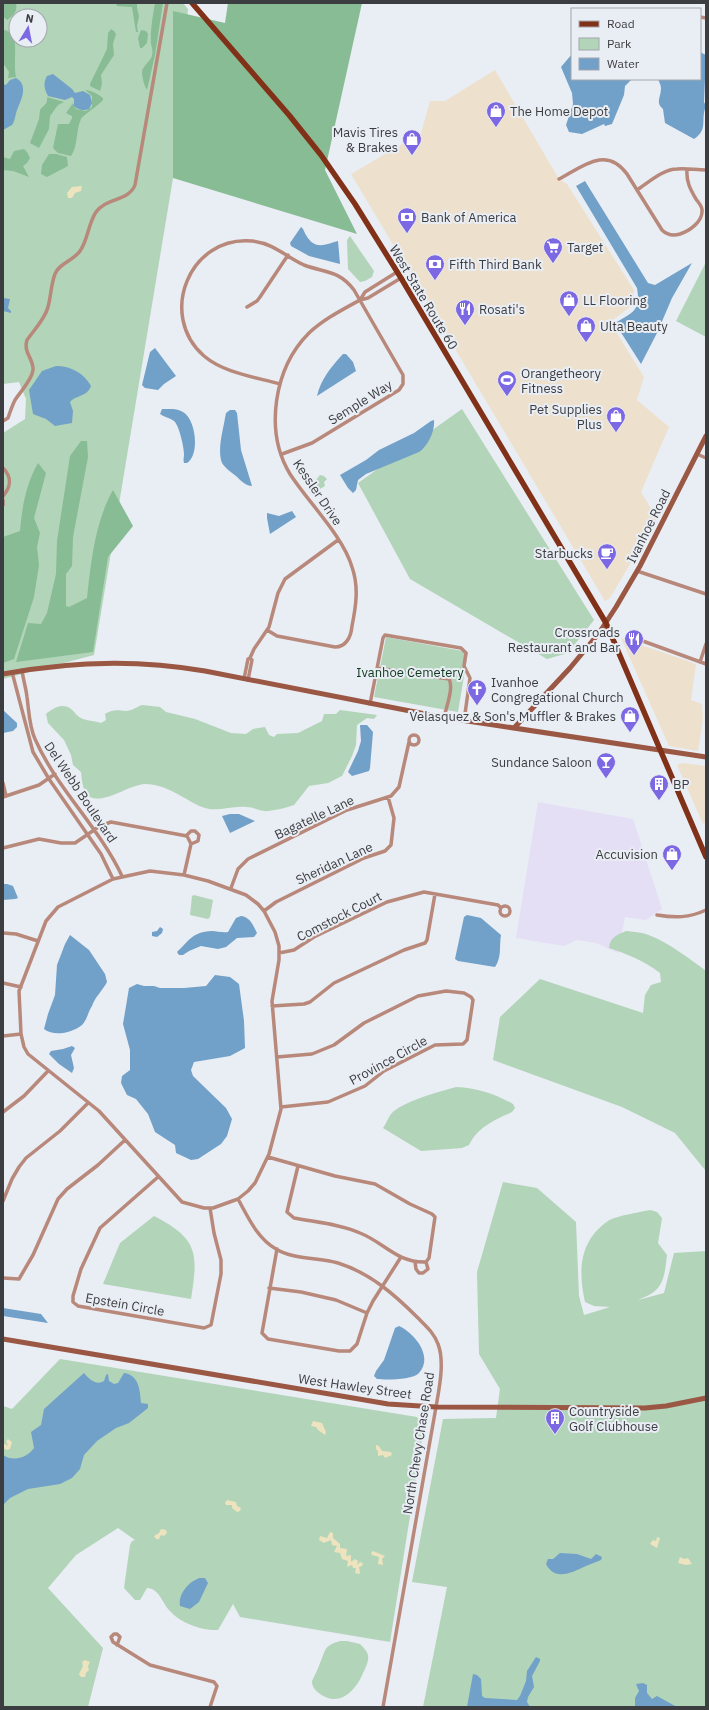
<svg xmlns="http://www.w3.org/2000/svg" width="709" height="1710" font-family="'IBM Plex Sans',sans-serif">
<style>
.commercial{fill:#ede1cd}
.industrial{fill:#e4dff5}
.green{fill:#b2d4b9;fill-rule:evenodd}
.forest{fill:#88bc94}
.sand{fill:#ede3be}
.water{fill:#71a0c8}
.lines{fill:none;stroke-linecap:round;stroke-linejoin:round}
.street{stroke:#b8887a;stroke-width:3.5}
.secondary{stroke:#9a5743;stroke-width:5}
.primary{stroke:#823119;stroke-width:5.5}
.labels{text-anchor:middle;stroke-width:4;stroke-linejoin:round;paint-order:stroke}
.poi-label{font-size:13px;fill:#3c3d40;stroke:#e9edf4;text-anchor:start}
.street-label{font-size:13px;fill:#3c3d40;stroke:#e9edf4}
.park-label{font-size:13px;fill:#10381d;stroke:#e9edf4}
</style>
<rect width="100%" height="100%" fill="#e9edf4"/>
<path class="commercial" d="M495,70L559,179L567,184L634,290V304L610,322L644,377L637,400L669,427L641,492L657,518L610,598L605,601L351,174L421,133L430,101H445Z
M621,638L696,664L691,700L702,704L703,719L698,751L669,746Z
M682,763L706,766V822L703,824L677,765Z"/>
<path class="industrial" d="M538,802L633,819L662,909L646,920L625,917L618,953L596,943L577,940L564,946L516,938Z"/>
<path class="green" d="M3,3H183L188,9L173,178L94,655L3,679V433L25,419L26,399L19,382L3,384ZM16,16H40V40H16Z
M350,236L374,271L372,277L365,281L360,282L348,269L347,240Z
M706,262V337L676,321Z
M462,409L594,620L568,653L547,659L410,579L358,483Z
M320,475L324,476L327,479L324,482L325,486L320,489L319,492H315L310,488L309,484L315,481Z
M386,637L468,652L458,712L374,697Z
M142,705L160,707L166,712L195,719L231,733L246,734L253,729L265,727L269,735L274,737L277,734L298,733L322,721L324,714H336L340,710L377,715L374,719L367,718L357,725L356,745L352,756L342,776L328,783L309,786L294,805C286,808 277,810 268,811C261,812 254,807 247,807C232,805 216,813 202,807C183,799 167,784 145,784C129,785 107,802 93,798C83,796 82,781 81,772L73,765L71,755L64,740L48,723L46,714C52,709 62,702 71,709C75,712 77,717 83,719C89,721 95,721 101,723L106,720L105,714C113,709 117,710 126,711C131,711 137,707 142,705Z
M194,895L213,900L210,917L208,919L190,915L192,896Z
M626,931C634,932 643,932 651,936C669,943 690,959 706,971V1174L705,1170L675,1133L622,1107L493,1060L500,1017L540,979L643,1013L645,995L651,985L661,982L660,973C645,961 627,954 609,948C610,937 617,935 626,931Z
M456,1087C478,1088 495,1094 513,1104L515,1108L512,1112C494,1120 478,1127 469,1145L462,1148L421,1151L383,1128C386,1124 388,1118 391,1114C403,1101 439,1092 456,1087Z
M503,1182L537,1188L576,1222L579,1296L584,1315L610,1307L594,1306L585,1302C578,1271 579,1241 608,1221C615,1216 641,1212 650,1210L657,1212L662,1218L658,1243L667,1255C665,1270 665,1287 649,1295C646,1297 641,1298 638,1300L664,1293L674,1253L706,1251V1707H423L447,1587L412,1582L443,1419L496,1418L500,1389L479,1354L477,1272Z
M154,1216C199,1239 198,1254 191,1299L103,1284L120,1243Z
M60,1359L417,1417L424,1428L390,1642L240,1617L233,1604L218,1630C203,1631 180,1623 170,1611C162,1603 159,1588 147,1588L140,1600H135L124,1588L130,1545L132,1541L135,1540L118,1528L76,1555L48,1588L103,1648L88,1707H3V1406L12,1409Z
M340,1641H347L360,1644C363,1647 367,1651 368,1655C369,1661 366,1667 363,1673C356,1690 340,1708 320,1694C315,1690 312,1687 312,1681C315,1675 318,1669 320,1663C326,1650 323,1646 340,1641Z"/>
<path class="forest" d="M3,3H16C18,11 13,16 7,20L3,16Z
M116,3H137V8L139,16L137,26L138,32H136L132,7L117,6Z
M155,3H163L155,55L147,90C144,85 142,77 142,72C143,65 150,62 152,56C153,51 152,48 151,44C150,32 153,14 155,3Z
M228,3H362L325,170L357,234L173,178V11L225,23Z
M111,29L114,31L116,34L113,44L114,55L101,75L102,84L100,91L90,86V84L107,49L108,33Z
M5,30L12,33C18,42 13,65 16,77L8,78L9,72L3,63V31Z
M141,30L146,31L148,34L147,43L142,48H140L138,38Z
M85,90C91,90 98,94 103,98V100C99,105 82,116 81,119C76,129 78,146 71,156L58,153L53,148L58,124H69L72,118V116L66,113L73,103L76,109L86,111L92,107V96Z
M47,97L64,102L58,105L50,116L49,129L39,148L30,143L39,119L40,110C43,105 48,105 47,97Z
M24,149L27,152L30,158L27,163L23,166L29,177L13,171L3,170V157L10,159L14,151Z
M49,154H56L67,157L68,166L47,177L41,174L42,165Z
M81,441H87L88,457L73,537L72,566L66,574V606L69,607L87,598C91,562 95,522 113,490L133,526L108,557L93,652L16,662L28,623L41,624L47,613L56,574L57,541L70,456Z
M38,463L46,473L34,518L40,533L37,547L39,565L34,597L14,659L3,663V537L20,531C22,507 26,484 38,463Z"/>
<path class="sand" d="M82,186L81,191L75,193L72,198H68L67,193L72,187Z
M313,1421L322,1423L326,1432L325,1435L318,1430L316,1427L311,1426Z
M8,1439L12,1442L10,1449L7,1450L3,1448V1443L8,1446L6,1441Z
M376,1445L379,1446L382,1451L391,1452L392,1455L385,1458L383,1455L378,1456V1451L376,1449Z
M227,1500L236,1502L237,1506L241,1508L240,1511L237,1512L232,1508V1505H226L225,1503Z
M161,1529L166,1530L167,1533L164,1536L161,1535L159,1539H156L154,1536L159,1533Z
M330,1532L333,1533V1538L340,1544V1548L347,1549L346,1556L351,1555V1562L355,1559L358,1561L357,1565L360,1562L363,1563L362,1566L359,1567L360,1573L359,1574L355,1573L356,1568H353L352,1565L347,1567L348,1561L342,1559L340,1553L334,1552L337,1546L332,1545L331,1540L324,1543L319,1540L320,1536L327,1538Z
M657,1537L660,1538L657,1548L650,1544L653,1540L656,1541Z
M373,1551L385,1556L382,1559L383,1565L378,1564L379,1557L372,1555L371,1553Z
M680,1557L684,1559L688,1558L692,1564L686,1565L678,1563Z
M85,1660L90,1662L88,1666L89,1670L86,1673L85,1677H81L79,1674L83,1666L82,1662Z"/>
<path class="water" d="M700,52L706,55L704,102L706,106C700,120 709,129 694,139L665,123L663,109C655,102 661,98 661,88C661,85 659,82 658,79H700Z
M572,54V79H632L625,86L624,95L612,124L605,126L604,124L582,134L569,132L566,125L573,104L572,93L561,67Z
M53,74L72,89L75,93L83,91L90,95L92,103L89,109C84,111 78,110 74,106V99L72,97L65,100L48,96C44,89 43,83 47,76Z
M16,78C29,85 21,100 17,110C15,116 15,121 12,125L3,130V84L6,85L10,80Z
M585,181L648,283L655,285L692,263L672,298L657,333L641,364L615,323C633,312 641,311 637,288L576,186Z
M301,227C304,229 304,232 306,235C315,251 326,244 338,241L340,264L309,256L291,246L290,243Z
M3,298L10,299L8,308L11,311V313L3,311Z
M155,348L176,376L164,384L158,390L145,388L142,385L150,352Z
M343,354H346L353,362L356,371L317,396C321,379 331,367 343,354Z
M56,366C71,366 84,373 91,386C87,397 76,395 70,402L73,411L72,423L55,426L46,419L33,414L29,390L42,371Z
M162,409C169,409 177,408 183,412C196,419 200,455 187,463H184C183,459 184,458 184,454C184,447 179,425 174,421C170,418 164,417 160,414Z
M230,410H235L237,413L241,450L252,486C246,486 240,480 236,476C231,472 225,468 222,463C217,450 223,431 225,418L226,413Z
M434,420C435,431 428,446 419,452L366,474L358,480L356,490L353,493L348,488L340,475L366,460L379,450L414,433L431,421Z
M292,511L296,517L270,534L267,518V513L279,516Z
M3,710L17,723V727L13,731L3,733Z
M360,725H367L373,732L370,768L369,771L352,776L348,772L358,751L361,741Z
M230,814H239L255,821L230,833L222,816Z
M3,884H7L13,886L18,898L15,899L3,900Z
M467,915L481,918L501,935C499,946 502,957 495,967L458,961L455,959L464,917Z
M241,916C250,917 253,925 257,933L254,937L237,938L226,947L218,949L201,946L189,951L183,955H179L177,952C190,940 192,932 212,931C217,931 222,933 228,932L236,918Z
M160,927L163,929L162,933L157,937L152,936V932L157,931Z
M70,935L89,950L105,974L107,982C103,990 95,997 92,1006C88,1012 87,1020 82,1025C72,1033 54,1037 44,1029L48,1014L55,995L57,965L65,944Z
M215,975L230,977L239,984L244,1021L245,1048L230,1056L194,1062L191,1070L193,1076L226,1108L232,1119L227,1136L221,1144L198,1159L191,1160L176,1153L175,1145L155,1132L148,1114L136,1099L127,1095L121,1083L122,1076L130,1070V1050L123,1024L129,988L137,984L144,986H154L160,988H184L206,986Z
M72,1046L75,1048L71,1055L74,1068L72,1073L59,1064L49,1054L51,1051L63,1049Z
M3,1308L41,1314L48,1323L3,1316Z
M399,1326C414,1333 434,1356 419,1373C413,1380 385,1380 377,1379L374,1376L376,1371L384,1360L395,1328Z
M84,1373C89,1379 96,1386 104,1381L106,1375L108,1374L109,1381L114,1384L118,1383L124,1373C139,1375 140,1390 141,1403L148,1404V1408L129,1423L116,1428L97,1441L84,1455L80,1469L72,1478L60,1484L28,1489L10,1498L3,1505V1455C13,1462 27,1458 34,1448L31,1432L41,1425L44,1409Z
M560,1553L577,1554L591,1559L596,1554L602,1557L601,1560C596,1562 591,1564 586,1566C573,1572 555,1582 546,1564L548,1559H553Z
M200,1578H205L208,1583L199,1602L190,1609L180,1606C178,1594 189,1581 200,1578Z
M536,1657L540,1659V1661L532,1676L534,1687L528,1697L527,1702L530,1707H467L473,1674L477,1675L481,1679L482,1696L485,1698L517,1700L520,1696L526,1681L527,1671Z
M643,1683L647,1685V1693L652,1699L657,1696L677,1707H635V1698L639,1691L636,1684Z"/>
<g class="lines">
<path class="street" d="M700,17L706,18
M559,179C582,167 606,145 627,174L662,230C667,235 673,236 680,234C689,231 703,222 702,210C702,206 698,202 696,199C690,189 686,181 687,169
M637,190C649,182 663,169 677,169C686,168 696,170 706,170
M397,272L365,292L360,300L368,298L401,278
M247,307L257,301L260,297L288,255
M280,384C255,377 224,373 204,356C157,315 190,235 252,241C276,244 284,256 304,265C325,273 339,270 354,290L403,375V384L399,390L312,443L282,454
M3,421L8,418C10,412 12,406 15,400C20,392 32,380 33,370C34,359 23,353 27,340C34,330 45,319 48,307C51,296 51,284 55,274C59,263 73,261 80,251C88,240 88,224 96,212C106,198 129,201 135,185L167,3
M697,454L706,458
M3,468C12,477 11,487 3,496
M3,500V505
M637,571L706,594
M267,630L277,636L335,647C346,647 351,637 352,626C356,606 359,587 352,567C343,536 308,502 290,474C264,431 274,368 309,333C324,319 342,310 360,300
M628,637L640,640L706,664
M700,662L706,644
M377,668L449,679C454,688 446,707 444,718
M22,670C23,679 26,688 27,697C29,711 29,726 35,739C57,789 99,827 122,876
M12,672L33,752L49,779L101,854L113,879
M244,679L248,659L250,658L254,649L269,627L278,593L285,579L338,540
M248,680L252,660L250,658
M370,704L383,638L385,635L461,648L466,653L464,666L470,678L464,721
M409 740a5 5 0 1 1 10 0a5 5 0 1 1-10 0Z
M3,783L6,796
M3,797L39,785L55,774
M186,836L191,831H195L199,835L198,841L191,844
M3,848L39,839L61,843H75L100,826L111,822L187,836L191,844L184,875
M150,871L184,875L208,881L246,895L258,904L264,911L275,932L279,946V960L272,1001L281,1109L269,1154L255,1183L248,1191L238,1199L213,1208H204L182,1202L99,1111L28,1054L24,1047L21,1034L19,991L46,921L58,907L113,879Z
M231,888L238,869L248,859L347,810L391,796L399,787L409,742
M500 911a5 5 0 1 1 10 0a5 5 0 1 1-10 0Z
M264,911L276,902L364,858L385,851L391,845L394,818L388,797
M657,915C675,918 689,918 706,910
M3,933L16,934L38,941
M279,953L294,950L314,937L387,902L424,892L498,905L501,908
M3,983L21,987
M272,1006L304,1004L310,1002L334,983L404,950L425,943L427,940L435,894
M3,1036L21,1034
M277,1057L312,1054L334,1045L364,1023L418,996L446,991L464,993L471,997L473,1000L467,1040L463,1044L435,1045L384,1071L365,1086L328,1102L281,1107
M3,1112L24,1096L48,1071
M268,1157L335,1176L375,1184L410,1204L432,1214L435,1217L429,1258L426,1262C397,1263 385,1243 360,1233C340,1224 315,1222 294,1218L287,1212L298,1166
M158,1177L100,1228L81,1269L73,1296V1302L78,1306L204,1328L211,1325L221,1274V1260L214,1233L210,1208
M238,1199C248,1217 257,1238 276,1249C294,1260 318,1257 338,1263C370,1273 394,1294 418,1318C426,1326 434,1333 438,1344C445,1362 439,1389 436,1407L383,1707
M3,1201L12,1179L19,1167L26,1158L60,1131L88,1103
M277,1249L262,1333L268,1339L339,1351H350L357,1344L367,1313L373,1301L401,1257
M415,1262L416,1269L419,1273H423L428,1269L426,1262
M3,1278L19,1279L33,1255L58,1199L67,1189L98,1165L125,1140
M269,1288L301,1292L336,1300L367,1313
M117,1645L120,1637L117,1634H114L111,1637L113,1642L150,1665L214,1682L217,1686L210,1707"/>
<path class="secondary" d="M3,674C71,661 137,659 205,671L441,717L706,757
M514,728L570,668L599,633L616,607L640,566L706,436
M3,1339L359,1399L388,1404L436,1407L645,1408L666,1406L706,1398"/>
<path class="primary" d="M192,3L289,115L321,155L355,204L401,278L606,623L706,857"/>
</g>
<defs>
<g id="shop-pin" transform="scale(1)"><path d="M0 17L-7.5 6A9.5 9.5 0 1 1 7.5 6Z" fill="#7d68e4" stroke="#e9edf4"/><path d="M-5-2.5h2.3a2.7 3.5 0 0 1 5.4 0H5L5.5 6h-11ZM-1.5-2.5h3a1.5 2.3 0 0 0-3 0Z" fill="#fff"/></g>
<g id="bank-pin" transform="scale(1)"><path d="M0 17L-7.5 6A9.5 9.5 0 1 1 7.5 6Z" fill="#7d68e4" stroke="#e9edf4"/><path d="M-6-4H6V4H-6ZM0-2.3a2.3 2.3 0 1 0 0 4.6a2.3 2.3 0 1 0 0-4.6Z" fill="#fff"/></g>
<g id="supermarket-pin" transform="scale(1)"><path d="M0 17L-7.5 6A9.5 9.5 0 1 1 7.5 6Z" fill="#7d68e4" stroke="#e9edf4"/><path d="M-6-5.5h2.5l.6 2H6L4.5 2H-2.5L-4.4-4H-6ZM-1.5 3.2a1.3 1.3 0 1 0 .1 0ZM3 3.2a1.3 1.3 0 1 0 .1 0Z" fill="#fff"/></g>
<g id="restaurant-pin" transform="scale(1)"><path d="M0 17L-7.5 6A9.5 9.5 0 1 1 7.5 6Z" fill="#7d68e4" stroke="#e9edf4"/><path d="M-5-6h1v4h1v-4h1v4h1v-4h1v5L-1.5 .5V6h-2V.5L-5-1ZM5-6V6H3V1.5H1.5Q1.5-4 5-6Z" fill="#fff"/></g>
<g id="stadium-pin" transform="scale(1)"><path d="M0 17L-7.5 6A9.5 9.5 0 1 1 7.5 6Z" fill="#7d68e4" stroke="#e9edf4"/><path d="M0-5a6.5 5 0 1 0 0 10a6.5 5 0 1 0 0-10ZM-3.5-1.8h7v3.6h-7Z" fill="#fff"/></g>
<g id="cafe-pin" transform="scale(1)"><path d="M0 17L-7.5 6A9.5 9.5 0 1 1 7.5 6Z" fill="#7d68e4" stroke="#e9edf4"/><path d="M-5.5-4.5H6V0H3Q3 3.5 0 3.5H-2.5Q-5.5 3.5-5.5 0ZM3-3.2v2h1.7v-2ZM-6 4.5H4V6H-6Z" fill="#fff"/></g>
<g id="church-pin" transform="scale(1)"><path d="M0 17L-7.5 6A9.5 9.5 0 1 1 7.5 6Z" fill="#7d68e4" stroke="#e9edf4"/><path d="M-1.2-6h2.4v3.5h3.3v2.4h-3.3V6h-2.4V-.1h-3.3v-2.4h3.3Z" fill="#fff"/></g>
<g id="bar-pin" transform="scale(1)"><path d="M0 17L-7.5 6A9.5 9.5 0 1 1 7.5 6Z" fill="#7d68e4" stroke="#e9edf4"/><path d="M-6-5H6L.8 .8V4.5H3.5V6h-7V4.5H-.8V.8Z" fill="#fff"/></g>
<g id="building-pin" transform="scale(1)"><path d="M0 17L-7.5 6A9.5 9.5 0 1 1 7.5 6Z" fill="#7d68e4" stroke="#e9edf4"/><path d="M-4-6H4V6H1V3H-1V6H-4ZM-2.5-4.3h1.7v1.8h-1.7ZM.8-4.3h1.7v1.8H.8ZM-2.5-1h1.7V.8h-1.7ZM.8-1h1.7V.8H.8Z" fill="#fff"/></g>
</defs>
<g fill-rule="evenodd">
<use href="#shop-pin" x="496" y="111"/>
<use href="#shop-pin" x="412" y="139"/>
<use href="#bank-pin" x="407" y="217"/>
<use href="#supermarket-pin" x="553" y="247"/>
<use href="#bank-pin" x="435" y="264"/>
<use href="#shop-pin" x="569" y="300"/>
<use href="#restaurant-pin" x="465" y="309"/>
<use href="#shop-pin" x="586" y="326"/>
<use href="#stadium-pin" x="507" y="380"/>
<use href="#shop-pin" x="616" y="416"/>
<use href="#cafe-pin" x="607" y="553"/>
<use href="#restaurant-pin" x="634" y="639"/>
<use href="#church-pin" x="477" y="689"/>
<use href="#shop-pin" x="630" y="716"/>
<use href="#bar-pin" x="606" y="762"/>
<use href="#building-pin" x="659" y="784"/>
<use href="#shop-pin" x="672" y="854"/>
<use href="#building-pin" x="555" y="1418"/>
</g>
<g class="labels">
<g class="poi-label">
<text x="510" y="116">The Home Depot</text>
<text x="398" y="137" text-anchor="end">Mavis Tires<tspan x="398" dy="15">&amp; Brakes</tspan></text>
<text x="421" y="222">Bank of America</text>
<text x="567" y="252">Target</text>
<text x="449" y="269">Fifth Third Bank</text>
<text x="583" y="305">LL Flooring</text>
<text x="479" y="314">Rosati's</text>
<text x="600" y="331">Ulta Beauty</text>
<text x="521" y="378">Orangetheory<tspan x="521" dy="15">Fitness</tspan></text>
<text x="602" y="414" text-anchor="end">Pet Supplies<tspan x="602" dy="15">Plus</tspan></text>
<text x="593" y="558" text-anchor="end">Starbucks</text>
<text x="620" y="637" text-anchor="end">Crossroads<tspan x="620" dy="15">Restaurant and Bar</tspan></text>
<text x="491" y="687">Ivanhoe<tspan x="491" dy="15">Congregational Church</tspan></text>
<text x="616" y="721" text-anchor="end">Velasquez &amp; Son's Muffler &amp; Brakes</text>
<text x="592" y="767" text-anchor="end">Sundance Saloon</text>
<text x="673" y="789">BP</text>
<text x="658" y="859" text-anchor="end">Accuvision</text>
<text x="569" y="1416">Countryside<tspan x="569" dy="15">Golf Clubhouse</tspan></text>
</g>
<g class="street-label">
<text transform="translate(424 297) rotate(59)" y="5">West State Route 60</text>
<text transform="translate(360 402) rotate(-32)" y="5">Semple Way</text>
<text transform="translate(318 492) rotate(56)" y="5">Kessler Drive</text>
<text transform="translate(648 526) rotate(-63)" y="5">Ivanhoe Road</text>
<text transform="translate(81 792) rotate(56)" y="5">Del Webb Boulevard</text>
<text transform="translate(314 817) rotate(-25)" y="5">Bagatelle Lane</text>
<text transform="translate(334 863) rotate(-25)" y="5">Sheridan Lane</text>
<text transform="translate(339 916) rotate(-27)" y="5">Comstock Court</text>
<text transform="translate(388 1060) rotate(-29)" y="5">Province Circle</text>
<text transform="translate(125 1304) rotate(10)" y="5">Epstein Circle</text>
<text transform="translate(355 1386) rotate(8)" y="5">West Hawley Street</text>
<text transform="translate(418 1443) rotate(-81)" y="5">North Chevy Chase Road</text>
</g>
<g class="park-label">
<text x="410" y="677">Ivanhoe Cemetery</text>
</g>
</g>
<rect width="709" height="1710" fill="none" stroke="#3c3d40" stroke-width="8"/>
<rect x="571" y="8" width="130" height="72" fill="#e9edf4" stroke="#a4a7ac"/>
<rect x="579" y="21" width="20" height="6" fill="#823119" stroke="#a4a7ac"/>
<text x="607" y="28" font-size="12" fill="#3c3d40">Road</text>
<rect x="579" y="38" width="20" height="12" fill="#b2d4b9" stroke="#a4a7ac"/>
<text x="607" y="48" font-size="12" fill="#3c3d40">Park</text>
<rect x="579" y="58" width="20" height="12" fill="#71a0c8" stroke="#a4a7ac"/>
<text x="607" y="68" font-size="12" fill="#3c3d40">Water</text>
<g transform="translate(28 28) rotate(10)"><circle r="19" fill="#e9edf4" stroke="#a4a7ac"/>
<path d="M0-3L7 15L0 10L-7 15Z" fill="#7d68e4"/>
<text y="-6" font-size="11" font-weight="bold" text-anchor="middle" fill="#3c3d40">N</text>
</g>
</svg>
